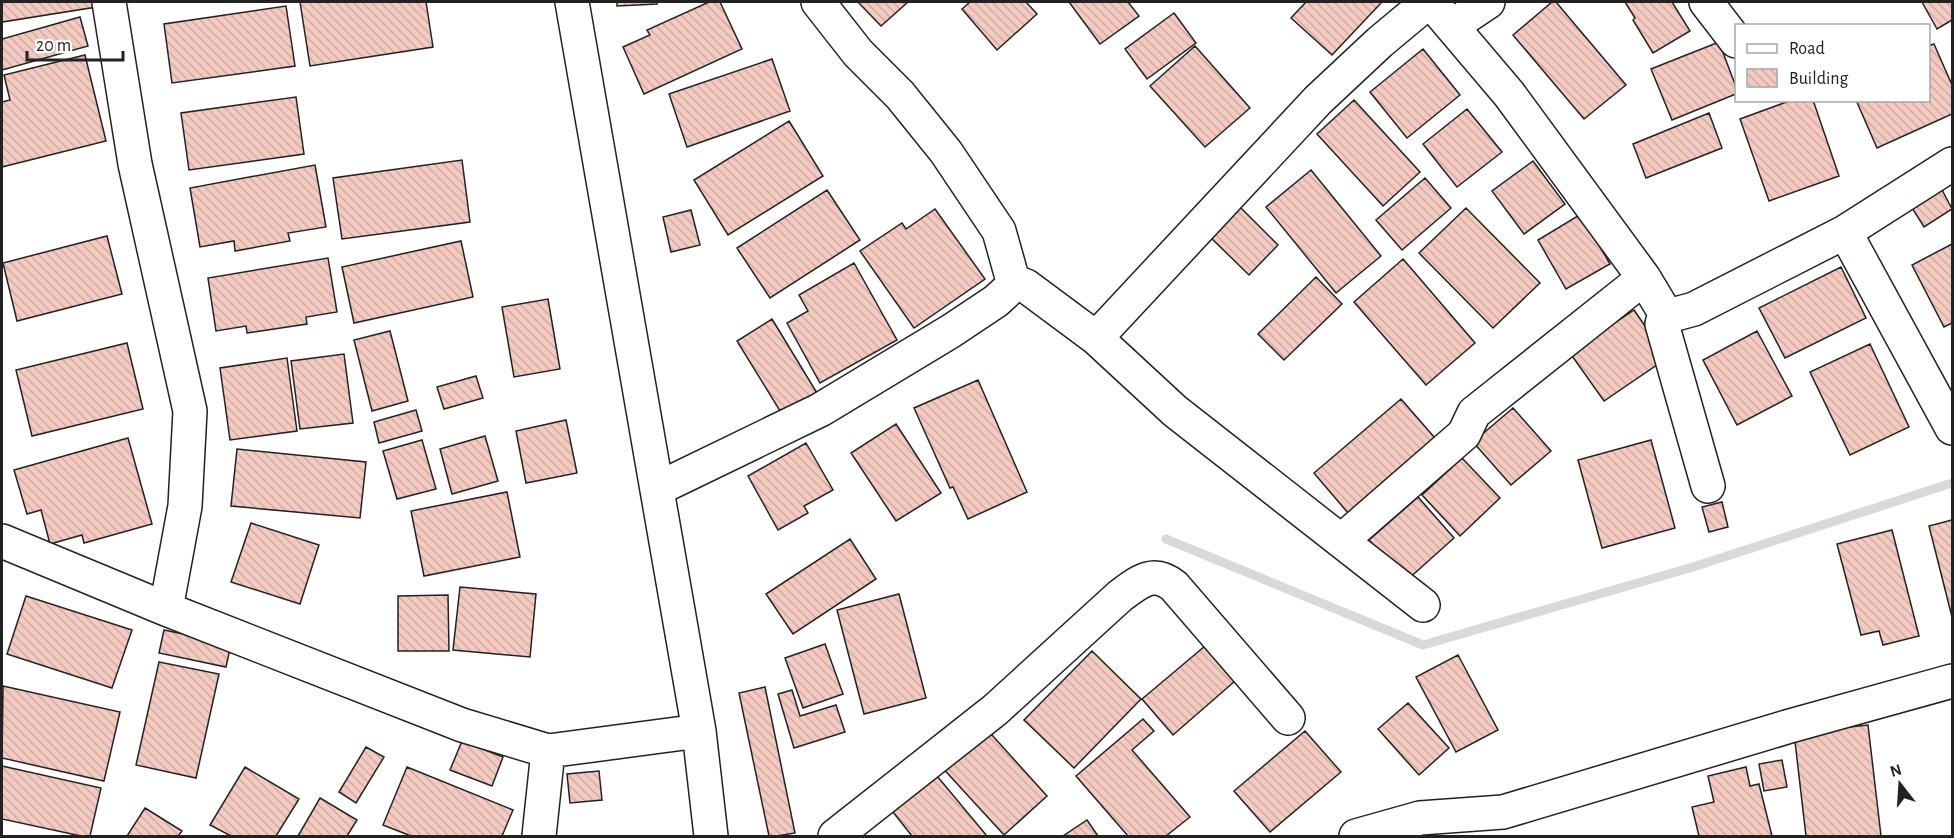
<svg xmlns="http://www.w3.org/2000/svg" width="1954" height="838" font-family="'Alegreya Sans',sans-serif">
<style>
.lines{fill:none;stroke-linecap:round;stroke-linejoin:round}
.stream{stroke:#d9d9d9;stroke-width:9}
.building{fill:url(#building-back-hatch);stroke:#222;stroke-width:1.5}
.minor-casing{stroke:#222;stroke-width:36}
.minor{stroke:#fff;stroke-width:33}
</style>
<defs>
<pattern id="building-back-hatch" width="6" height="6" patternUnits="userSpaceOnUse" patternTransform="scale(1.5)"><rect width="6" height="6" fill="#f3c9c0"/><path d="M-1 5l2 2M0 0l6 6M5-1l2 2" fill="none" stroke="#d0aca5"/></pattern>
</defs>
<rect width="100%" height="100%" fill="#fff"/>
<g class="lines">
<path class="stream" d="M1166,539L1423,645L1693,567L1952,483"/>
</g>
<path class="building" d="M2,2H109V5L2,22Z
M300,2H426L433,47L310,66Z
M617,2H657V4L617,6Z
M709,2H720L742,49L644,94L623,47L650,35L647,30Z
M858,2H908L881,26Z
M970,2H1026L1037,14L997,50L962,9Z
M1069,2H1128L1139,16L1100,44Z
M1306,2H1379L1381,3L1332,55L1291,18Z
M1552,2H1556L1626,85L1584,119L1513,35Z
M1625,2H1672L1690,31L1653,53L1633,20L1635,18Z
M1922,2H1952V20L1937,29Z
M286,6L295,66L172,83L164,24Z
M1174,13L1196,43L1147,79L1125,49Z
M80,17L88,46L2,70V39Z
M1719,42L1736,87V94L1672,120L1651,69Z
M1934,44L1952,85V114L1877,148L1856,100H1928V46Z
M1195,46L1250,108L1205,147L1150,86Z
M1423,49L1460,95L1407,138L1370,92Z
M85,55L106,141L2,167V102L10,100L4,75Z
M772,59L790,111L687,147L669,94Z
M296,97L304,154L189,170L181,113Z
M1354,100L1420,172L1383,206L1317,134Z
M1792,100H1813L1839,176L1769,201L1740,119Z
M1467,109L1502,152L1457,187L1423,144Z
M1709,113L1722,148L1646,178L1633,144Z
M789,121L823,176L728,235L694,180Z
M462,160L470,222L342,239L333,178Z
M1533,161L1565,204L1524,234L1492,191Z
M315,165L326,227L288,233L290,241L235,251L234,241L200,247L190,188Z
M1311,170L1381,256L1336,293L1266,207Z
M1425,178L1451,208L1402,250L1376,220Z
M1939,184L1952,209L1924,227L1909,203Z
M827,190L860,240L770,298L737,248Z
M1234,201L1278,245L1249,275L1204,231Z
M1466,208L1540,283L1493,328L1419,253Z
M935,209L985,279L914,328L860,251L902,223L906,229Z
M691,210L700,245L671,252L663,217Z
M1581,214L1610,264L1566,289L1538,240Z
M107,236L122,294L17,321L3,263Z
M461,241L473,297L354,323L342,267Z
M1952,244V323L1944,327L1912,265Z
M328,258L337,312L306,317L307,324L247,333L246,326L216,331L208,278Z
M1403,259L1475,343L1426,385L1354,302Z
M854,263L897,340L820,383L787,323L808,311L799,295Z
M1841,267L1866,318L1785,358L1759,308Z
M1316,277L1342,304L1284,360L1258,334Z
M548,299L560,369L514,377L502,307Z
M1634,310L1667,358L1604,401L1570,353Z
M772,319L820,398L785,419L737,341Z
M390,331L408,401L372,411L354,340Z
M1757,331L1792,396L1737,425L1703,360Z
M127,343L143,409L32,436L16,370Z
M1870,344L1909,427L1850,455L1810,372Z
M344,354L353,423L300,429L291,361Z
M287,358L297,431L230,440L220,368Z
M476,376L483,398L444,409L437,387Z
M978,380L1027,492L968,519L953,487L950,488L914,408Z
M1401,399L1441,445L1354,520L1314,473Z
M1513,408L1551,451L1511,485L1473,442Z
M416,410L422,431L379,443L374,422Z
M566,420L577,473L526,483L516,431Z
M896,424L941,493L896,521L851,453Z
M485,436L498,481L452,494L440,449Z
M128,438L152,524L84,543L82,535L50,544L41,510L27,514L14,470Z
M422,440L436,489L397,499L383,451Z
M1651,440L1675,528L1602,548L1578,460Z
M806,443L833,490L804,506L808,513L778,530L748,476Z
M237,449L366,462L360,518L231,506Z
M1462,458L1500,498L1460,536L1422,495Z
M507,492L520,557L424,576L411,511Z
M1418,497L1454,538L1406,581L1369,540Z
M1722,502L1728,527L1709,532L1702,507Z
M1952,520V617L1929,526Z
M251,523L319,545L300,604L231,582Z
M1892,530L1919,636L1883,645L1879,631L1861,635L1837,544Z
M850,539L876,579L793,634L766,594Z
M460,587L536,594L530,657L453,650Z
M899,594L926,698L864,714L837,610Z
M448,595L449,651H398V596Z
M26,596L132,630L112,688L7,654Z
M164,630L231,644L226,667L159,653Z
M825,644L843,694L803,708L785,658Z
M1205,646L1235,681L1173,735L1142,699Z
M1092,651L1141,699L1074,768L1024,720Z
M1458,655L1498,730L1456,752L1416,677Z
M159,662L219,674L196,778L136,765Z
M3,686L120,712L104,781L2,758Z
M765,687L795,833L777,836H769L739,693Z
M792,690L800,716L836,705L845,732L794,748L778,694Z
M1408,703L1449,748L1419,775L1378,729Z
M1143,719L1154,731L1132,750L1190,817L1166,836H1128L1076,776Z
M982,724L1047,796L1004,835L939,764Z
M1868,725L1881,836H1806L1794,733Z
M1305,731L1341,772L1270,832L1234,791Z
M462,741L503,757L492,786L450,770Z
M366,747L384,757L356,803L339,792Z
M1782,760L1787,787L1764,791L1759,764Z
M2,766L101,788L90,836H81L2,819Z
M245,767L299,799L276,836H231L210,825Z
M407,767L513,810L502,836H411L383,825Z
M1746,767L1750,786L1759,784L1772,836H1699L1692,807L1714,802L1708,776Z
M599,771L602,800L570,803L567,774Z
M937,776L987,836H912L893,812Z
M320,798L357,820L347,836H298Z
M145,808L182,831L178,836H127Z
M1087,820L1098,836H1063Z"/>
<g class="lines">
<g class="minor-casing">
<path id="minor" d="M109,2L135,164L190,411L185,506L166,609
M572,2L699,731L711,836
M1431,2L1509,94L1644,278L1665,313L1662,324L1708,486
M1706,2L1736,41
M1452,26L1488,2
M1845,232L1952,428
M1013,281L1026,286L1096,338L1175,411L1423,605
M1665,313L1672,315L1694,309L1845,232L1952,164
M1096,338L1318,100L1380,42L1428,2
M657,489L820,410L951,331L996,301L1009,289L1013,281L999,231L946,152L900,95L858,53L818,2
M2,541L166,609L462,725L548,751L699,731
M1341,541L1464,434L1474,413L1644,278
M539,836L548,751
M835,836L995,710L1120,596C1139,582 1153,569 1174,586L1288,718
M1356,836L1420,818L1503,812L1790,726L1952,681"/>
</g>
<use href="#minor" class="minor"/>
</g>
<rect width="1954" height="838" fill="none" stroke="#222222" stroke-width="6"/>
<rect x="1735" y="24" width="195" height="78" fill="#ffffff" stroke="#a7a7a7" stroke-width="1.5"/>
<rect x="1747" y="44" width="30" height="9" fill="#ffffff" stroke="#a7a7a7" stroke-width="1.5"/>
<text x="1789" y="54" font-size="18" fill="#222222">Road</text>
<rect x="1747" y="69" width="30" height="18" fill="url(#building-back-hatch)" stroke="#a7a7a7" stroke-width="1.5"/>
<text x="1789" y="84" font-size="18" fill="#222222">Building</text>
<g transform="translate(1900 784) rotate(343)" stroke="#ffffff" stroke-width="4.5" paint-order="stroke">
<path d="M0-4.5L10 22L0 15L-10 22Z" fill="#222222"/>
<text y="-9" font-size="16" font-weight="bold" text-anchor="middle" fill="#222222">N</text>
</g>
<path d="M27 51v9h96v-9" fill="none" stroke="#222222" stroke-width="3"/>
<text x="36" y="51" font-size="18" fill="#222222" stroke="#ffffff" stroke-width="4.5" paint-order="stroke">20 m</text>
</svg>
